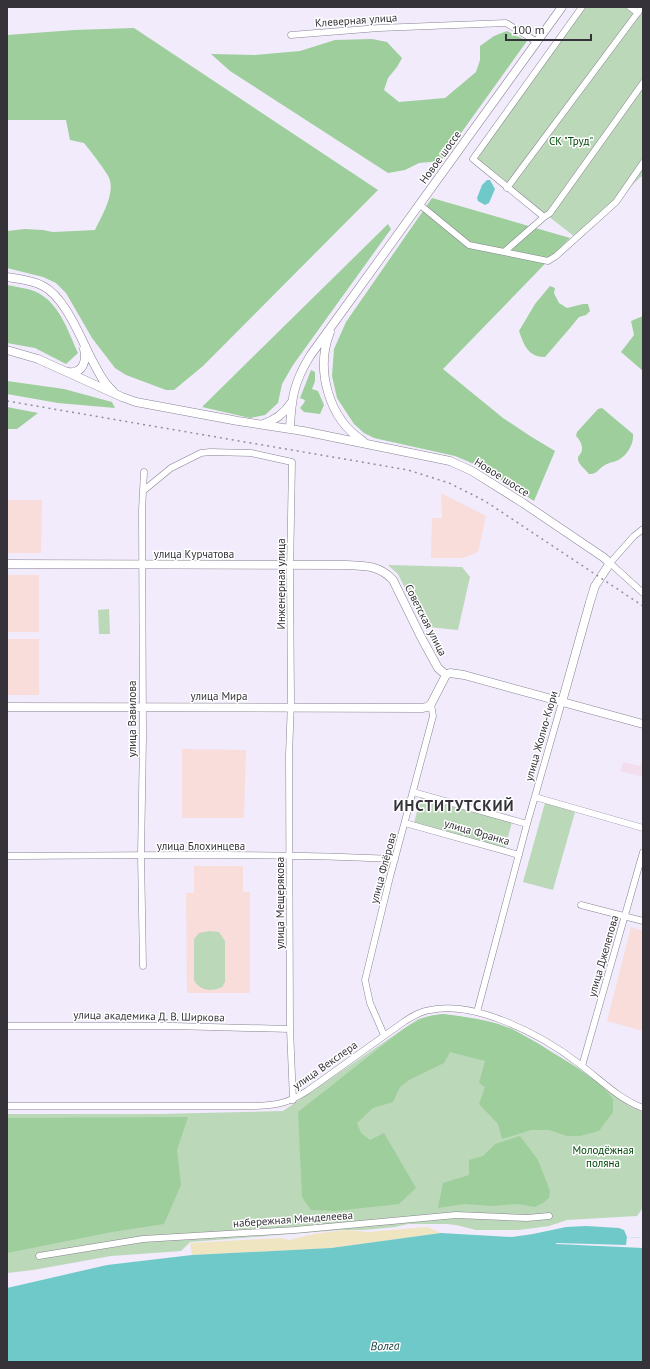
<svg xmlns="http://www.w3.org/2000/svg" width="650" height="1369" font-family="'PT Sans',sans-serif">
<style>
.commercial{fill:#f2deec}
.education{fill:#f8dddb}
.green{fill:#bbd8b9}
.forest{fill:#9ece9c}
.sand{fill:#efe5c0}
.water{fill:#70c9c9}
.pier{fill:#f1ebfc}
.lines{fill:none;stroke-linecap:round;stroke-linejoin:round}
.minor-casing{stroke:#898392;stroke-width:7}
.major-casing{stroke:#898392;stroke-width:9}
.minor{stroke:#fff;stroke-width:6}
.major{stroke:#fff;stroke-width:8}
.rail{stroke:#938f9a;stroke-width:1.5;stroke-dasharray:2 4;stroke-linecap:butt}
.labels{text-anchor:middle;stroke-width:3;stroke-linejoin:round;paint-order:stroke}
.street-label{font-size:11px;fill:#353339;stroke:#fff}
.park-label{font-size:11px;fill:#004a09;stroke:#fff}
.water-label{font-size:12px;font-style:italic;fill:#123c3d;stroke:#fff}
.district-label{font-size:15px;font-weight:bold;letter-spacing:1px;fill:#353339;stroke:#fff}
</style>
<rect width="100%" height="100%" fill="#f1ebfc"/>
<path class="commercial" d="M643,755V777L620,771L623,762L640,766Z"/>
<path class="education" d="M441,493L486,516L478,552L463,558H431L432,518H442Z
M7,500H42L41,553H7Z
M7,575H39V632H7Z
M7,639H39V695H7Z
M182,749L246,750L244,818H182Z
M194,866H243V892H250V993H187L186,893H194Z
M631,927L643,931V1031L607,1021Z"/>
<path class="green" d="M579,7H643V175L575,237L471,156Z
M388,565L462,567L470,577L458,630L428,627L422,623L398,574Z
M109,609L110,634H99L98,610Z
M421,797L512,822L505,848L414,823Z
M545,803L575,812L553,890L523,882Z
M210,931L219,932L225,941V982L222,987C211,992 200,991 194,980V939L199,933Z
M443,1014L477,1019L496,1024L512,1029L571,1064L629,1106L643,1112V1200L642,1209L637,1216L567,1220L549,1226L519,1230H476L456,1225L446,1224H408L395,1227L364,1230H340L190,1242L181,1251L111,1256L33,1270L7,1273V1114H157L283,1111L418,1019L429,1016Z"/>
<path class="forest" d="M134,28L378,190L203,366L174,390H166L126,375L115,368L92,338L66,293L56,283L43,277L7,268V231L25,229L43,230L53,232L95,230C102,215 118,190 107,174C100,163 92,153 84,143L70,140L66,120H7V35L74,30Z
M507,31L527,41L441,161L419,163L405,170L388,173L230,71L211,54L255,55L300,51L335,40L372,39L387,42L402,58L397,67L388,78L384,90L399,102L445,98L476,72L480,60V46L494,36Z
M432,198L570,238L443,369L503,418L530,436L555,451L534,501L481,467L455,456L374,438L364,433L354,424L337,398L332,376L334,349L346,322Z
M388,224L391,229L293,365L282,384L278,403L265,415L250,418L202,407Z
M7,285C16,287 26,288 34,291C59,301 68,331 78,353L66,364L35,348L7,343Z
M550,286L555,288L554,293L559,303L567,308L583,304H588L590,311L586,315L579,317L570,328L545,357C528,357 524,345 519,331L535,304Z
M643,316V371L621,352L634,335L631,321Z
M311,370L315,372V381L312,389L318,391L324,405L320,414L304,412L300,408L304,403L305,400L300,398Z
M7,381L64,389L112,402L115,408L58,403L7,394Z
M7,407L38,413L17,429H7Z
M602,408L633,434C634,443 628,454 620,459C616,462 610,462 605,465C599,468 597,475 589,474C586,470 578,464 578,459C578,455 579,456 581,453C584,447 580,440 576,436L577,432L598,409Z
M443,1014C466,1017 491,1020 512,1029C524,1035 536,1042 547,1049C569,1063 598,1078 613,1099V1112L599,1131L580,1136H567L549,1130H531L502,1139L498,1124L479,1104L485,1087L479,1083L485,1061L450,1052L444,1063L409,1080L400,1087L393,1102L373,1108L357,1123L361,1133L370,1140L384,1133L416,1188L399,1204L335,1211L311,1210L302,1197L298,1112L402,1030C418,1020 424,1016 443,1014Z
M188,1117L177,1150L181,1185L164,1224L112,1232L7,1253V1118Z
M520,1136L538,1160L550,1191L549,1198L543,1203L535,1207L517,1204L491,1206L465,1204L438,1208L443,1183L469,1175V1160L483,1156L495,1144Z"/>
<path class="sand" d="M427,1227L441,1233L331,1248L192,1255L190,1243L281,1238L289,1240L314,1234L346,1230L368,1232Z"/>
<path class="water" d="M487,180H490L495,189L489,203L485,205L478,201L477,198L482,185Z
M586,1226L619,1228L624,1230L627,1237L643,1238V1362H7V1288L107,1265L192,1255L331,1248L441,1233L512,1237L533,1234L566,1227Z"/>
<path class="pier" d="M627,1237L643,1238V1248L556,1244V1243L626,1245Z"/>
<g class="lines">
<g class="minor-casing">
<path id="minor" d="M630,7L638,13
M291,35L379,28L506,23L537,42
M507,188L642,7
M419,204L469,245L504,252L544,217L473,159L582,7
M544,217L550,213L643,83
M504,252L548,261L556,256L616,202L643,163
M143,491L171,468L201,453L210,452L251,453L292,462L290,572L291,701L289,755L290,1029L293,1100
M643,529L634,536L610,563L643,593
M413,792L527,824
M535,797L643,828
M405,823L519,855
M7,856C136,855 266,853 395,859
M581,905L643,921
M143,966L141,855L143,738L142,510L144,472
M477,1012L527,824L562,702
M7,1026H173L290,1029
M384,1035L370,1003L365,980L390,877L433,716L431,704
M582,1066L643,852
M7,1106H256C278,1105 288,1103 307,1091L405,1021C413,1016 421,1011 430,1010C476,1000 543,1036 578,1063C600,1079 617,1098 643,1108
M39,1256L143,1239L295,1230L456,1215L527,1218L549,1216"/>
</g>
<g class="major-casing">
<path id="major" d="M7,277C19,279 32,280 43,286C65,297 81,339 92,360C98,371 103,383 113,391
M330,332C315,370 329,419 363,441
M7,350L38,359L122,397L136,402L238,421L303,431L450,461L472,471L523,503L603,557L610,563L595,586L590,602L562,702
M68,372C83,374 87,361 84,349
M263,424C276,420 284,414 291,403
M290,429C291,399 294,382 310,356L562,7
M7,564L346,565C366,566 379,565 393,580L421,637L438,668L446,675
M446,675L450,673L464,675L643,724
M7,707L422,708L427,707L431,704L446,675"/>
</g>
<use href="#minor" class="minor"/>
<use href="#major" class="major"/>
<path class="rail" d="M7,401L408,470L449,483L485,501L643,606"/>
</g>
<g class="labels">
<g class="street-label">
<text transform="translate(356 20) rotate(-4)" y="4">Клеверная улица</text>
<text transform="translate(440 157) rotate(-54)" y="4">Новое шоссе</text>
<text transform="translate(502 477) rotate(32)" y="4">Новое шоссе</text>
<text x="194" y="558">улица Курчатова</text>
<text transform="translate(281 584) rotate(-90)" y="4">Инженерная улица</text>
<text transform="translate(426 620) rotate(63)" y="4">Советская улица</text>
<text x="219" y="700">улица Мира</text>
<text transform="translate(132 719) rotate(-90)" y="4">улица Вавилова</text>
<text transform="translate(541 736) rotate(-74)" y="4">улица Жолио-Кюри</text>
<text transform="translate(477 832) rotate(16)" y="4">улица Франка</text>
<text x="201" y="850">улица Блохинцева</text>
<text transform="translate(383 868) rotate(-75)" y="4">улица Флёрова</text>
<text transform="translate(280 903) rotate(-90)" y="4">улица Мещерякова</text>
<text transform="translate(603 956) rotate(-74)" y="4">улица Джелепова</text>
<text transform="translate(149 1016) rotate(1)" y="4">улица академика Д. В. Ширкова</text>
<text transform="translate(325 1065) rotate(-35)" y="4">улица Векслера</text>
<text transform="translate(293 1219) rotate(-4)" y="4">набережная Менделеева</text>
</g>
<g class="park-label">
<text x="571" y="145">СК "Труд"</text>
<text x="603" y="1154">Молодёжная<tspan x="603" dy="13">поляна</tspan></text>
</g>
<g class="water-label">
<text transform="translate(385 1346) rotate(-1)" y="4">Волга</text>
</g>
<g class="district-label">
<text x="454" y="811">ИНСТИТУТСКИЙ</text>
</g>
</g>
<rect width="650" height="1369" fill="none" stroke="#353339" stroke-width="16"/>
<path d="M506 34v6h85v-6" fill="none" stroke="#353339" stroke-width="2"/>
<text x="512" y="34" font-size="12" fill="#353339" stroke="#ffffff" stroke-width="3" paint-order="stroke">100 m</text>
</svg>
